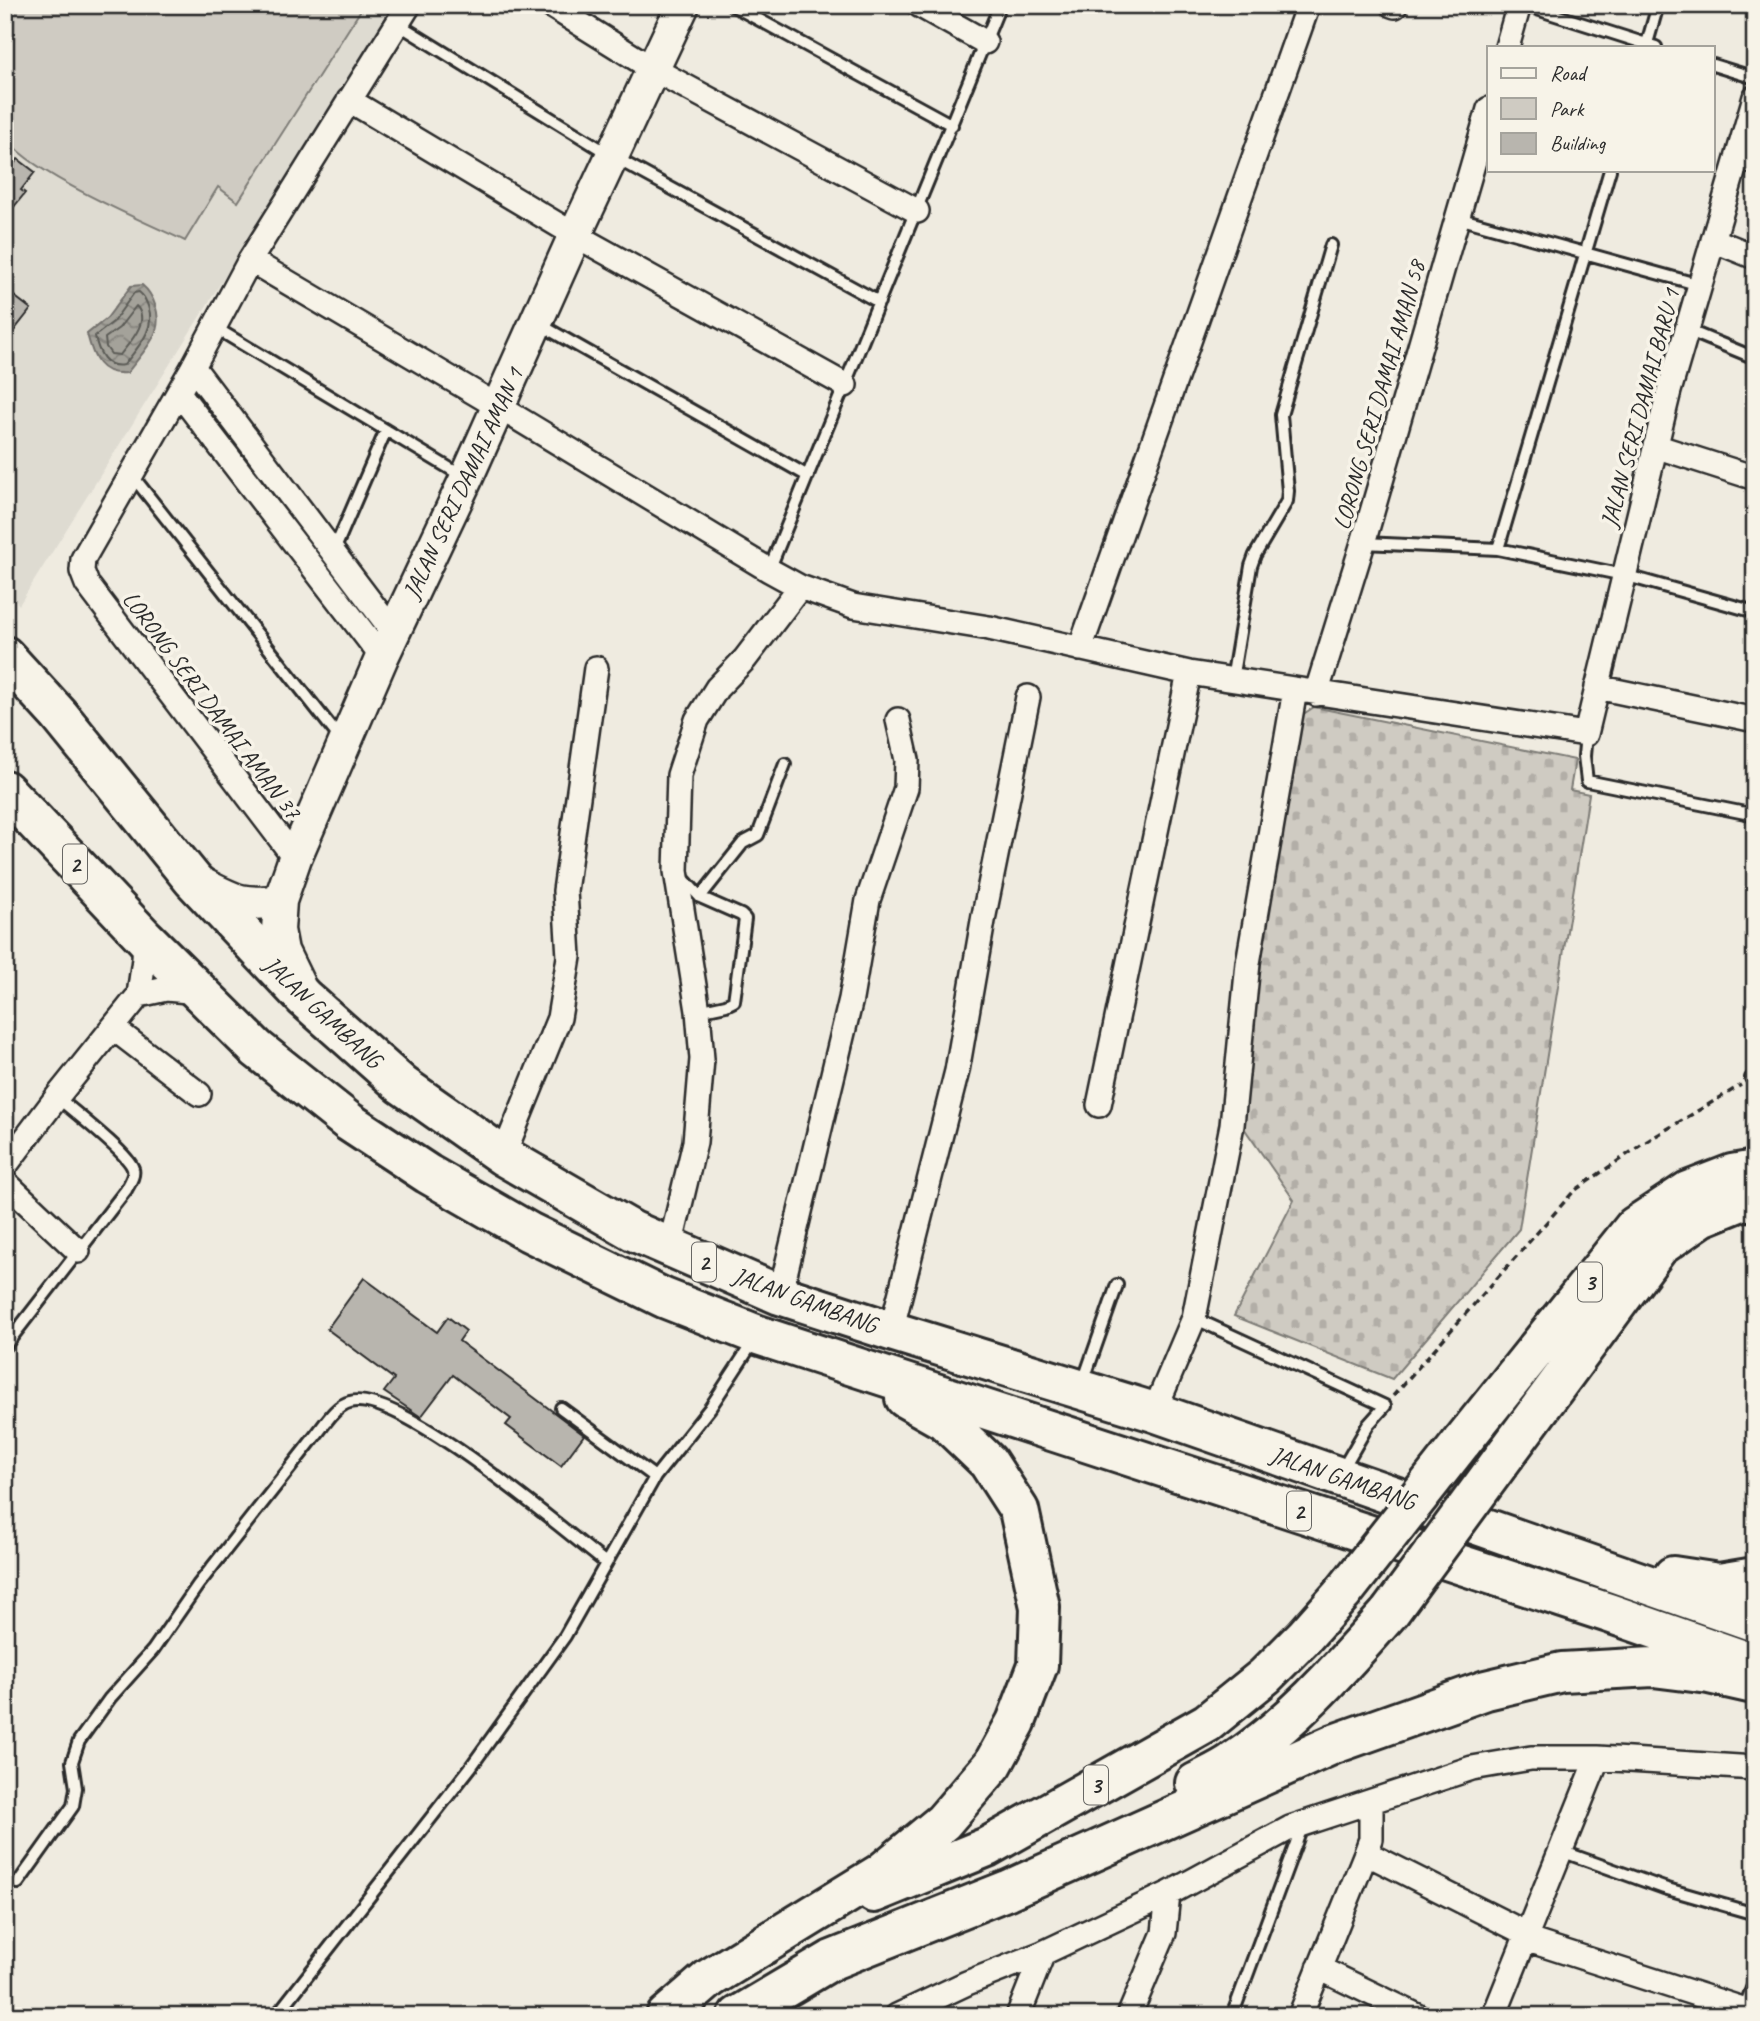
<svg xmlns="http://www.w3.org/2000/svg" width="1760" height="2021" font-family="Caveat,sans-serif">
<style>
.built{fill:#dedbd1}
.green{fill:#cfcbc2;stroke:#7d7b76;stroke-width:2}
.cemetery{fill:url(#cemetery-stones);stroke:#7d7b76;stroke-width:2}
.water{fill:url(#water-waves);stroke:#74726e;stroke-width:2}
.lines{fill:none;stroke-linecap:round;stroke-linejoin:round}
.shore{stroke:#5b5b57;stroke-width:2}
.building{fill:#b8b5ae;stroke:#2b2b2b;stroke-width:2}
.lane-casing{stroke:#2b2b2b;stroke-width:16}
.street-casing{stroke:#2b2b2b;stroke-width:28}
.secondary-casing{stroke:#2b2b2b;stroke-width:37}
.highway-casing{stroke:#2b2b2b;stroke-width:44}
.path{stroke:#2b2b2b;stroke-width:3.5;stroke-dasharray:7 5;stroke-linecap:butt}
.lane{stroke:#f7f3e8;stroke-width:10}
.street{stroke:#f7f3e8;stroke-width:23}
.secondary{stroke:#f7f3e8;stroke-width:32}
.highway{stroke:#f7f3e8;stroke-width:38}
.highway-bridge-casing{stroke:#2b2b2b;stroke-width:44;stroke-linecap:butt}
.highway-bridge{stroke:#f7f3e8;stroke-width:38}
.labels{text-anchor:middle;stroke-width:7;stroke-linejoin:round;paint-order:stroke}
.shield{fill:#f7f3e8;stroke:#686764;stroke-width:2}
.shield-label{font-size:23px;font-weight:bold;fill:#2b2b2b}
.street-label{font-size:24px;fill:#2b2b2b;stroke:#f7f3e8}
</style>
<defs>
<pattern id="cemetery-stones" width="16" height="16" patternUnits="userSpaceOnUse" patternTransform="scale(1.75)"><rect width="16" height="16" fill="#cfcbc2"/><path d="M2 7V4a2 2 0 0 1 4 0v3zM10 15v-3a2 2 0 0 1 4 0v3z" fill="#b2aea7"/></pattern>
<pattern id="water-waves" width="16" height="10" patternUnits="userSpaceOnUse" patternTransform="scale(1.75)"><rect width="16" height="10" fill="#a4a29a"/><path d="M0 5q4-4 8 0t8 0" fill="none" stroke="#86847e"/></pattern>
</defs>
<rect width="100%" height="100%" fill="#efebe0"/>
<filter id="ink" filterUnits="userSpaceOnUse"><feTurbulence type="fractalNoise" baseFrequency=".0143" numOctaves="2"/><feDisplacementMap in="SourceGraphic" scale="14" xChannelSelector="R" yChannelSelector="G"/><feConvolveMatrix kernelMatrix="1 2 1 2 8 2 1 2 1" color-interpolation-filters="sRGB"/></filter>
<g filter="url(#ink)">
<path class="built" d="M5,5H395L19,605L5,587Z"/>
<path class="green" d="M5,5H364L238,202L218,187L185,241C143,221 26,172 5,136Z"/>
<path class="cemetery" d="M1314,707L1575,760L1570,790L1589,794L1519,1229L1392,1379L1234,1316L1294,1200L1237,1118L1299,717Z"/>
<path class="water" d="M142,285C154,295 161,315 156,331C153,343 135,362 127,373C99,376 93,357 87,334L107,318L131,286Z"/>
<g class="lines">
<path class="shore" d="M139,292C144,296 145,299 148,306C157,329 137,348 124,365C106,369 98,352 95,336L113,322L134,293Z
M136,306C151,321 130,342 120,355L111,354L106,347L105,338L119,328Z"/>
</g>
<path class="building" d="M18,159L35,172L21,190L25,193L5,218V174Z
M5,289L31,309L5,342Z
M364,1278L437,1332L448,1317L466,1331L459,1341L584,1435L561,1466L506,1425L511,1419L453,1375L421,1417L384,1392L394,1379L327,1329Z"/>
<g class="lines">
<g class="lane-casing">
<path id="lane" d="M732,5L952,125
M1524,5L1656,47
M398,24L612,156L879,302
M1646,47L1658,5
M1713,65L1755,78
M1736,162L1755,169
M1458,218L1700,285
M539,324L808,476
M214,327L464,477
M1687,330L1755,358
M131,474L342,741
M1363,543L1498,549L1624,575L1755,612
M1498,549L1610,170
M333,553L386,430
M769,570L1000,5
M1232,680L1251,566L1255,555L1287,501L1288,491L1281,415L1331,245
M1586,734L1584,756L1587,781L1755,815
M680,875L700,897L741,915L745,919L734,1001L726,1005L698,1011
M700,897L743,843L758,835L785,764
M1751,1078L1755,1080
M1194,1318L1385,1406L1368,1425L1342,1470
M5,1346L126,1190C129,1184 135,1176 133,1169C130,1155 72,1110 57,1097
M1082,1385L1117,1285
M561,1408L655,1477
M1561,1851L1664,1888L1755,1914
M18,1883L73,1806L76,1788L72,1762L79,1741L110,1698L153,1650L198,1585L316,1435C325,1424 336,1405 350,1402C399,1388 563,1530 606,1563
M1743,2011L1755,1981
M276,2016L470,1768L565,1636L655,1477L710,1408L755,1339
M1232,2016L1302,1827"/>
</g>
<g class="street-casing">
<path id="street" d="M550,5L653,69L917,211
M919,5L985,42
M1392,5L1395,6
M1507,47L1519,5
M349,100L575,235L845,385
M1713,240L1755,257
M250,260L499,407L769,570L800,587L853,606L989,628L1189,673L1586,734L1669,391L1755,97
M193,367L394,633
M179,393L382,657
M1655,446L1755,478
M1080,649L1308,5
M1597,687L1755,720
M1316,694L1363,543L1489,109
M295,858L87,584L82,571L83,559L193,367L250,260L409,5
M139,995L166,989L199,992
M113,1028L199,1094
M1099,1105L1189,673
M503,1156L559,1018L569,957L565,891L596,668
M5,1166L57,1097L139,995L144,959L145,938
M5,1182L78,1251
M670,1247L695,1142L702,1059L698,1011L676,871L679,775L697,720L717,688L745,659L800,587
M780,1295L851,999L868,900L906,788L907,760L898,720
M891,1331L957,1071L984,915L1028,697
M1154,1412L1194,1318L1232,1125L1248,963L1295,690
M1366,1853L1527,1934
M1525,1939L1755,2013
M1319,1968L1418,2016
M897,2016L967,1983L1043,1953L1168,1894L1290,1828L1472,1768L1531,1758H1598L1755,1768
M1018,2016L1043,1953
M1129,2016L1164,1933L1168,1894
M1300,2016L1366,1853L1371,1839V1802
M1494,2016L1598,1758"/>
</g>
<g class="secondary-casing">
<path id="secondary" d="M200,883C235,901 241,906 280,901
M298,984L282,951L278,930L280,901L295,858L382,657L466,479L575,235L683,5"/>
</g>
<g class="highway-casing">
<path id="highway" d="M5,656L59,715L193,880L304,998L402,1085L503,1156L633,1231L780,1295L891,1331L1154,1412L1755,1622
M5,790L145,938L257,1049L349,1122L428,1174L529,1232L664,1298L758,1335L1609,1613L1755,1664
M1461,1443L1635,1226L1688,1191L1732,1174L1755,1170
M1506,1454L1659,1247L1702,1217L1739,1202L1755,1200
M1673,1576L1719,1583L1755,1577
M1195,1783C1208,1776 1222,1770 1233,1762C1294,1722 1342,1666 1390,1612
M874,1893L987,1847L1207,1723L1265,1676L1304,1637L1343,1593
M666,2016L710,1978L881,1873L943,1822L993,1764L1016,1722L1038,1665L1040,1607L1019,1510L988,1462L944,1420L905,1398
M738,2016L832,1960L1008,1890L1334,1744L1486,1690L1562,1672L1653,1667L1709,1674L1749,1683"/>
</g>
<path class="path" d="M1393,1396L1574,1191L1644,1143L1741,1085"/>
<use href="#lane" class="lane"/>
<use href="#street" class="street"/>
<use href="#secondary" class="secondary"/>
<use href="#highway" class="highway"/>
<g class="highway-bridge-casing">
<path id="highway-bridge" d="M1343,1593L1461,1443
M1390,1612L1506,1454"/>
</g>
<use href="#highway-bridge" class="highway-bridge"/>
</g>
</g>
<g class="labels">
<g class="shield">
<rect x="63" y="844.5" width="24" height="39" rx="5"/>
<rect x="692" y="1242.5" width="24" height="39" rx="5"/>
<rect x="1578" y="1262.5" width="24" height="39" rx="5"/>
<rect x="1287" y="1491.5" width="24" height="39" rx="5"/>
<rect x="1084" y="1765.5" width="24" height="39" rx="5"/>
</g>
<g class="shield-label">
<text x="75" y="872">2</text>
<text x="704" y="1270">2</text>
<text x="1590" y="1290">3</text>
<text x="1299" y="1519">2</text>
<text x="1096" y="1793">3</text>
</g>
<g class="street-label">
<text transform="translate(1379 395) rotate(-74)" y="8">LORONG SERI DAMAI AMAN 58</text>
<text transform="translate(1640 408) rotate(-75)" y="8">JALAN SERI DAMAI BARU 1</text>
<text transform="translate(463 483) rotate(-65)" y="8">JALAN SERI DAMAI AMAN 1</text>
<text transform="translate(212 705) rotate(53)" y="8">LORONG SERI DAMAI AMAN 37</text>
<text transform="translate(323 1012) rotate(43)" y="8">JALAN GAMBANG</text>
<text transform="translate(805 1300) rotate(20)" y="8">JALAN GAMBANG</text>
<text transform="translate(1343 1478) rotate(19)" y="8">JALAN GAMBANG</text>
</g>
</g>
<rect width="1760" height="2021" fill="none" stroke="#f7f3e8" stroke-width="28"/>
<rect x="14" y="14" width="1732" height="1993" fill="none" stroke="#2b2b2b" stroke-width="2.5" filter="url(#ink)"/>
<rect x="1487" y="46" width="228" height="126" fill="#f7f3e8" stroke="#a5a39c" stroke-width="2"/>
<rect x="1501" y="68" width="35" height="10" fill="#f7f3e8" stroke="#a5a39c" stroke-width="2"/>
<text x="1550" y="80" font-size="21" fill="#2b2b2b">Road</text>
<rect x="1501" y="98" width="35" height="21" fill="#cfcbc2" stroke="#a5a39c" stroke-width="2"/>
<text x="1550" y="116" font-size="21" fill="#2b2b2b">Park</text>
<rect x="1501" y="133" width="35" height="21" fill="#b8b5ae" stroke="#a5a39c" stroke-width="2"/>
<text x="1550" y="150" font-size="21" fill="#2b2b2b">Building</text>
</svg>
